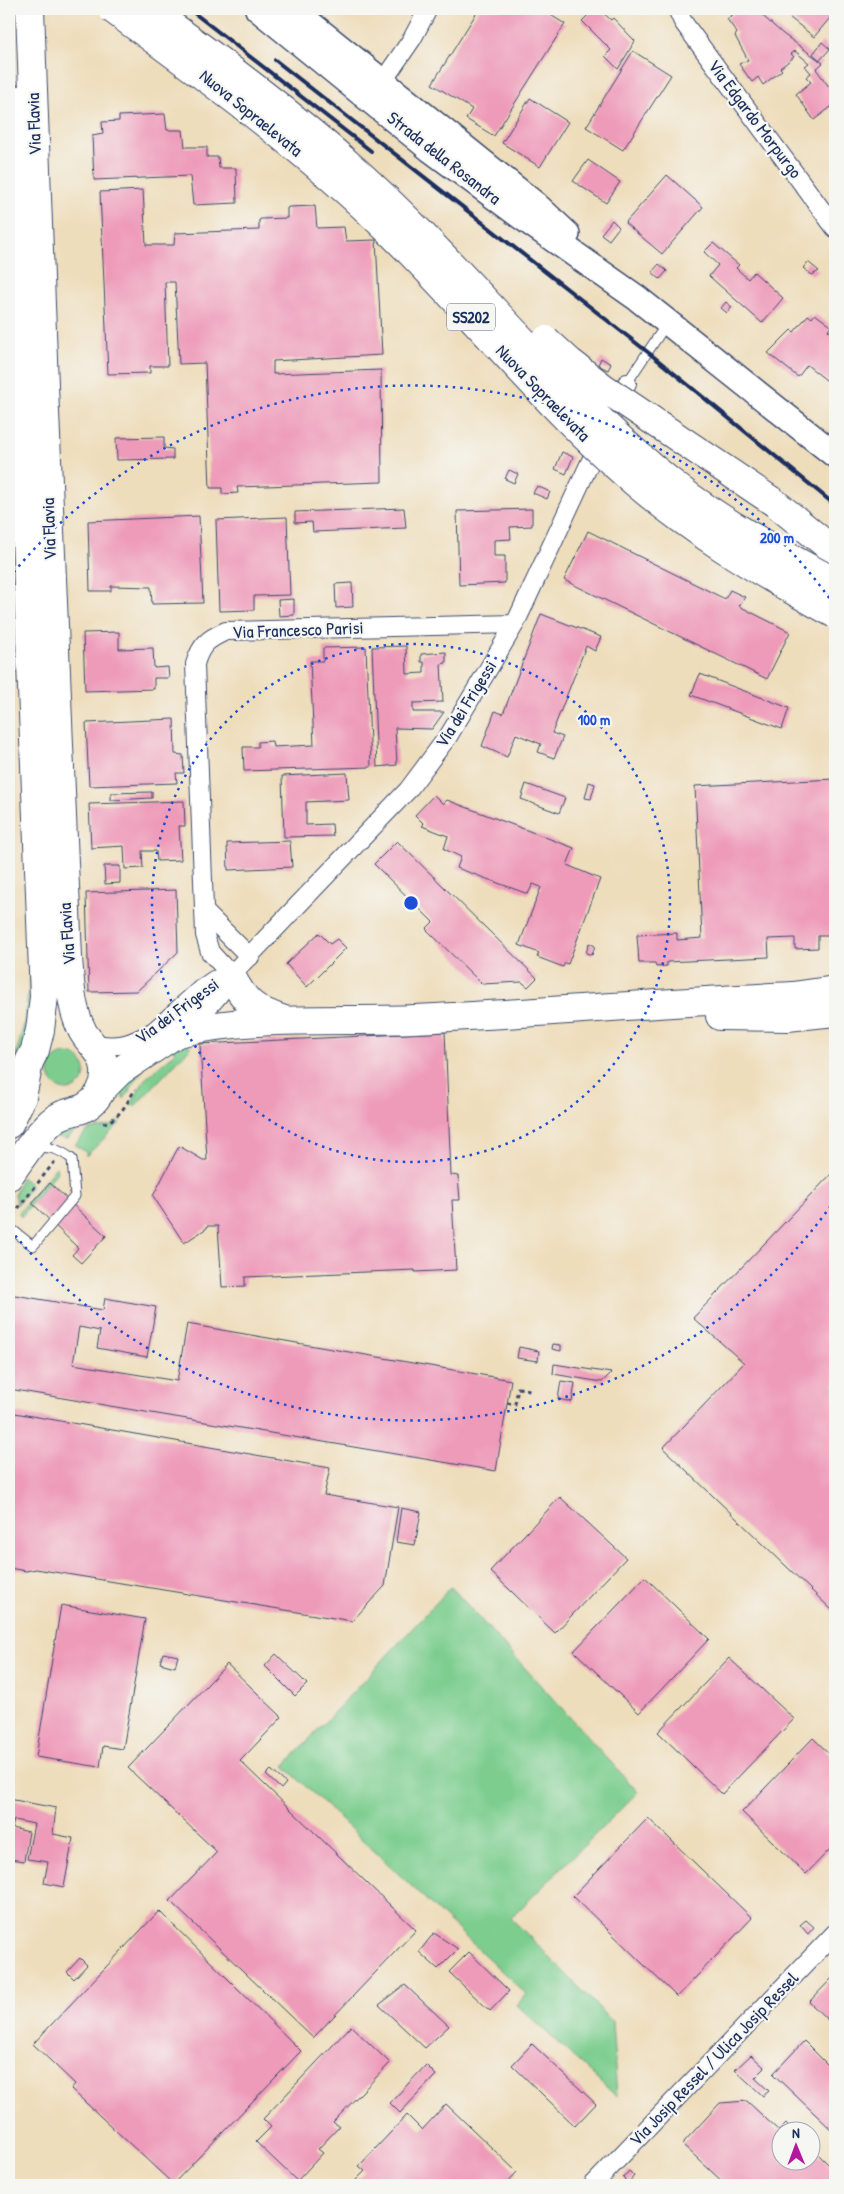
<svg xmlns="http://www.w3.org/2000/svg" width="844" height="2194" font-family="'Patrick Hand',sans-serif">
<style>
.green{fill:#7bcd8e;stroke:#4b7e76}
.building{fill:#ee9bb9}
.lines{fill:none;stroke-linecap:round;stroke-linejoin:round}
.service-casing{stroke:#3b496c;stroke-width:11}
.minor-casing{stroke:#3b496c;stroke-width:20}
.secondary-casing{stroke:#3b496c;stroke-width:28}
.primary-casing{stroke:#3b496c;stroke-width:30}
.trunk-casing{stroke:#3b496c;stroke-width:30}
.path{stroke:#3b496c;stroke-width:3;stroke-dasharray:4 4;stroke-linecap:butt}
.service{stroke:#fff;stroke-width:9}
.minor{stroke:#fff;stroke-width:18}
.secondary{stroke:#fff;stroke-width:25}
.primary{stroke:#fff;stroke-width:28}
.trunk{stroke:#fff;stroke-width:28}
.rail{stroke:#1b2f5e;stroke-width:4}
.trunk-bridge-casing{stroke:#3b496c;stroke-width:30;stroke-linecap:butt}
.trunk-bridge{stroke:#fff;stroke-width:28}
.ring{fill:none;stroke:#1d4ed8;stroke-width:2.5;stroke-dasharray:2.5 5}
.labels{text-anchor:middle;stroke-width:4.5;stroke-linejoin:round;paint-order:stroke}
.shield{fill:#f6f6f2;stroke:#5d6b8a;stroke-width:1}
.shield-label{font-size:16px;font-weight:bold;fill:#1b2f5e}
.street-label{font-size:18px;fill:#1b2f5e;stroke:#f6f6f2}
.centre{fill:#1d4ed8;stroke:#f6f6f2;stroke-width:2.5}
.ring-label{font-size:15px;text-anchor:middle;font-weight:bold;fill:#1d4ed8;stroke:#f6f6f2;stroke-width:4.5;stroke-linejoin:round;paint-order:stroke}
</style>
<rect width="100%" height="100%" fill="#f6f6f2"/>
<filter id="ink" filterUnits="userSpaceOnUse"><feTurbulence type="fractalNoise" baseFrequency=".02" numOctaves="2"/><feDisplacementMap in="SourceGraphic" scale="10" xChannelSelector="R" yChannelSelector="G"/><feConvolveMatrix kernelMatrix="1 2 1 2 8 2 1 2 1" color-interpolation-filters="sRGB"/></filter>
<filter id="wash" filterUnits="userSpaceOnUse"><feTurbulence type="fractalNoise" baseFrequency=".0096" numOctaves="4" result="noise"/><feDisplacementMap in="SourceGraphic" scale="20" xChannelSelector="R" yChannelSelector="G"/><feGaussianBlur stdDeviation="1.12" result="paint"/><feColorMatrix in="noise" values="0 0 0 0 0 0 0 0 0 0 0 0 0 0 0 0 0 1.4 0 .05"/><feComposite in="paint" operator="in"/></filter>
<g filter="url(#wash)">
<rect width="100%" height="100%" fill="#edb"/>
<path class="green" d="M31,972H35L27,1040L17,1057L9,1103V1081L24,1024Z
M181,1039L191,1047L134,1107L131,1104L145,1079L175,1053L170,1046Z
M49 1072a18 18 0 1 1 36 0a18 18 0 1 1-36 0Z
M143,1069L124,1099L118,1085Z
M95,1118H109C90,1120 79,1125 67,1139L57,1137L46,1138L65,1126Z
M117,1121L120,1123L86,1156V1152L75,1145L88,1130L112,1126Z
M56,1167L57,1172L21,1217L19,1213Z
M21,1177L29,1183L30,1187L17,1205L15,1194Z
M451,1587L638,1792L511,1918L612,2021L617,2097L517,2005L526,1994L284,1766Z"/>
<g id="blocks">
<path class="building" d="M479,9H541L565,24L494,136L466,119L472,109L432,84Z
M594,9L599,13L601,11L611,20L613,18L635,41L618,69L605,56L611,50L582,21Z
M732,9H755L783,34L823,63L816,69L835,95V104L814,120L796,94L811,82L806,77L811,73L805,66L809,63L795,51L791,54L794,57L780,68L782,70L763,85L758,77L752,82L739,64L748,60L735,36L737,33L727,19L736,12Z
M779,9H834L835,12L814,37Z
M822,42L830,49L820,60L813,54Z
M633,51L671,75L623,150L586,127Z
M530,98L568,122L540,167L502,143Z
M165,114L167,130H183L185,147H207V157H218L219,168H236L237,203L193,205L190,176L94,180L92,136L103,134L102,122L119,121V116Z
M588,160L620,182L606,203L573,181Z
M667,175L703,207L662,254L625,223Z
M143,190L146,245H174L175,233L259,230V220L261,219L287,218V208L289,207L315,206L317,228L344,227L346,241L376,240L382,355L273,361V374L381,370L382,482L237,487L238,493L222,494V488H210L205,363L179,364L175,282H165L168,366H150V373L108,374L100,192Z
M612,220L619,227L609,240L601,234Z
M713,243L739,265L736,268L748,279L754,272L783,298L762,323L709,276L718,265L704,252Z
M808,262L819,271L812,275L803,268Z
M659,264L667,271L660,279L652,272Z
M726,302L732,307L727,313L721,308Z
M815,314L831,326L828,330L835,335V387L807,365L798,377L768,353L791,330L794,332L808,315L812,318Z
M601,358L611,364L608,370L598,365Z
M164,437V448L173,449V459L117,460L116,438Z
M562,452L573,457L566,474L555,469Z
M509,470L518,474L514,483L505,479Z
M537,486L550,492L547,499L533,493Z
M404,508L406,528L313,532L312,522L295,523V512Z
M532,509V526L510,527L511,539L494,540V556H505V583L459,585L457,511Z
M199,516L203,603L152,604L151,587L111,586V591H90L88,521Z
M287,517L290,595L254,596V610L219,611L216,520Z
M588,531L725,599L730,590L745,597L739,606L790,632L767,679L564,580Z
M352,583L353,607L336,608L335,584Z
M294,599V615L279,616L278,600Z
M541,614L601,637L595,651L586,646L552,733L563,737L554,758L538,752L541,744L516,734L507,757L482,746L495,711L503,714Z
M119,632V649L153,648L154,668L168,667L169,678H154V689L85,691L83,633Z
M406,646L407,674L424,673V662H421V654L446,652V663L441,664L443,702L413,703V712H444L432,729L395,728L397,765L377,767L372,647Z
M366,647L371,767L244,771L243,747H258V742L272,741L273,747L314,745L310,661H323V648Z
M700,674L789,708L782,729L691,695Z
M174,719L175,754L183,755L184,773H176L177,783L89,786L86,723Z
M832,743H835V754H832Z
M347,773L349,800L306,802V825L332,824L333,836L284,837L282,776Z
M835,779V936H818V948L795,949V938L768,939L769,957L667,962V966L656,967L655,963H639L637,935L677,933V940L702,938L695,786Z
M589,782L595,784L591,799L585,798Z
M526,784L565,798L559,813L521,799Z
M152,792V798L111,800V793Z
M434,795L443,804L447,800L574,848L567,865L600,879L568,964L565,963L563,967L537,957L539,953L519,945L541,887L533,884L528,894L457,868L461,857L444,849L448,836L422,826L424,824L415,815Z
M184,801L185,826H179L181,860L157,861L156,851H142L143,868L125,869L124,846L91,848L89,804Z
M290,841L292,867L228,870L227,843Z
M397,841L537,978L528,987L522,982L482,984L426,929L433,922L374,864Z
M104,866H120V883L105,884Z
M176,890L178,952L137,991L89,992L86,893Z
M319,933L330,944L337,939L346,948L307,987L286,964Z
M589,943L595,946L592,955L586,953Z
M445,1032L451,1175L458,1176L460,1200H452L456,1270L415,1272V1270L245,1277V1286L222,1287L218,1226H207V1228L184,1243L153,1196L179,1146L203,1160H207L200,1044Z
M835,1170V1613L663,1448L744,1363L693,1318Z
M50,1183L106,1236L81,1263L72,1255L78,1248L32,1203Z
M9,1294L103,1310L105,1298L156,1307L147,1357L97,1348L100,1331L79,1327L73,1364L177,1381L187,1324L511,1380L496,1471L9,1389Z
M553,1344L561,1345V1351L552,1349Z
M519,1347L539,1351L538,1361L517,1358Z
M554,1364L611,1373L602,1382L553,1374Z
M561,1381L575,1383L572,1402L558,1399Z
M9,1412L330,1468L324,1495L398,1507L385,1586L352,1621L36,1569L26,1571L9,1568Z
M560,1497L626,1558L555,1633L490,1571Z
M401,1508L421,1512L415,1545L396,1542Z
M645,1577L709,1639L639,1713L574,1651Z
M61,1605L145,1619L123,1749L103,1746L100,1767L36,1757Z
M163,1653L178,1656L175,1667L160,1663Z
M276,1654L307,1684L295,1696L265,1666Z
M729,1658L794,1719L722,1794L658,1732Z
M227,1664L282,1717L240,1761L416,1930L313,2038L170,1901L217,1852L128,1768Z
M813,1738L835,1759V1844L806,1874L742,1812Z
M271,1770L286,1783L281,1789L266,1775Z
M9,1799L56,1808L53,1834L73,1838L64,1887L44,1883L48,1862L27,1859L34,1824L14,1820L12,1828L29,1832L24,1861L9,1859Z
M648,1818L752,1918L677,1997L573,1896Z
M159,1911L301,2051L173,2184L71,2089L75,2084L33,2044Z
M806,1920L814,1927L808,1934L800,1925Z
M434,1933L458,1949L438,1969L419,1952Z
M469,1952L509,1991L490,2011L449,1972Z
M80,1958L87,1965L74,1979L67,1972Z
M835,1975V2027L809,2002Z
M405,1985L449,2026L425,2048L379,2005Z
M351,2026L390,2063L333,2122L339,2127L318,2149L323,2153L297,2181L256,2142L271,2127L263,2119Z
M804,2041L835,2072V2133L773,2074Z
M532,2044L596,2104L575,2126L512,2065Z
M751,2055L765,2068L755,2078L769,2091L763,2096L735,2070Z
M426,2065L436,2075L400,2113L390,2103Z
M747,2101L779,2131L786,2124L794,2132H782V2162H812V2148L835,2171V2185H726L682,2144L720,2103Z
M446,2104L517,2172L505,2185H351L365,2171L359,2166L407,2115L422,2130Z
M629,2171L634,2176L628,2183L623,2178Z"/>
</g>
</g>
<g filter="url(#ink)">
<use href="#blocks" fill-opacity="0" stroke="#3b496c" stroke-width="1"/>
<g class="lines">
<g class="service-casing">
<path id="service" d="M627,383L667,323
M9,1227L33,1246L75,1196L72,1159C60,1150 51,1146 37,1148"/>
</g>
<g class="minor-casing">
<path id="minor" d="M677,9L683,22L835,228
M383,81L412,39L428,9
M205,912L250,957
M231,975L210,952L205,935L195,664C201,644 208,639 226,631L515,624
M182,1029C202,1012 220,1000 231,975L408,790L449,735L515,624L627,383
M92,1044C119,1048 130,1045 154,1031L201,989L214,980L231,975
M593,2185L835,1933"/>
</g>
<g class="secondary-casing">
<path id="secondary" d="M258,9L430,149L519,215L637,298L835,455
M292,9L536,205L567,234"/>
</g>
<g class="primary-casing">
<path id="primary" d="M9,97L44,997L40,1030L35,1050L29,1062L22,1097L9,1124
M102,1089L120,1071L177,1033
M9,1176C21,1158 35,1137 51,1122C60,1114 68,1113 79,1110C97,1104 109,1083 104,1064C101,1051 90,1044 83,1032C71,1010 70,982 68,958L45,412L30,9"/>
</g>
<g class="trunk-casing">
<path id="trunk" d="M775,503L835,552
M231,975C245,1004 255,1010 284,1020
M720,1016L787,1017L835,1012
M177,1033C254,1015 336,1022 415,1019C541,1013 667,1002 793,996L835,990"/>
</g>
<path class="path" d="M103,1123C118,1121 128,1102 135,1089
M13,1215L55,1161
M507,1403L515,1404L518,1388L530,1390"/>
<use href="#service" class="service"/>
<use href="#minor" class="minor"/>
<use href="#secondary" class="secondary"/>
<use href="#primary" class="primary"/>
<use href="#trunk" class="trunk"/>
<path class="rail" d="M189,9L371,151
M275,60L654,357L835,505"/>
<g class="trunk-bridge-casing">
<path id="trunk-bridge" d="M112,9C208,79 306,149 390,232C467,308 535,392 615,465C680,525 758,572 835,614
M149,9C215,57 283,107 345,161C462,263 555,391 677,487C726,525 781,553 835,582
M546,340L570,362L604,388L775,503"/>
</g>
<use href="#trunk-bridge" class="trunk-bridge"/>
</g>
</g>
<g class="ring">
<circle cx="411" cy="903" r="259"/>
<path d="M835 1200A517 517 0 0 1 9 1228M9 578A517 517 0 0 1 835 606"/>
</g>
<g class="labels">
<rect class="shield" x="447" y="303.5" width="48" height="27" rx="4"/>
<g class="shield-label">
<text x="471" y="323">SS202</text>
</g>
<g class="street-label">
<text transform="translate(251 113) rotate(39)" y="6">Nuova Sopraelevata</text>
<text transform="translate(755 119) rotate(53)" y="6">Via Edgardo Morpurgo</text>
<text transform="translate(34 124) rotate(-92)" y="6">Via Flavia</text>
<text transform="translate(444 158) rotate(38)" y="6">Strada della Rosandra</text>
<text transform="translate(543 393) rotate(46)" y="6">Nuova Sopraelevata</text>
<text transform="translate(49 529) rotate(-92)" y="6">Via Flavia</text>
<text transform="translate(298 630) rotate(-2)" y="6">Via Francesco Parisi</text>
<text transform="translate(466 704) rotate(-58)" y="6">Via dei Frigessi</text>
<text transform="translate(67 934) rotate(-94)" y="6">Via Flavia</text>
<text transform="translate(177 1011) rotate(-36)" y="6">Via dei Frigessi</text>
<text transform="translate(714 2059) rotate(-46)" y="6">Via Josip Ressel / Ulica Josip Ressel</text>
</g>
</g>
<circle cx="411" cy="903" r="8" class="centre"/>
<g class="ring-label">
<text x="777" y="543">200 m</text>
<text x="594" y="725">100 m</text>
</g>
<rect width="844" height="2194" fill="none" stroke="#f6f6f2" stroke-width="30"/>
<g transform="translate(796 2146) rotate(359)"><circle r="24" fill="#f6f6f2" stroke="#9ea6b7"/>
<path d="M0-4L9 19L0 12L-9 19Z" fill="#b5179e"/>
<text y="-8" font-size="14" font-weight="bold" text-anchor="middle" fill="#1b2f5e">N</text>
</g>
</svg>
